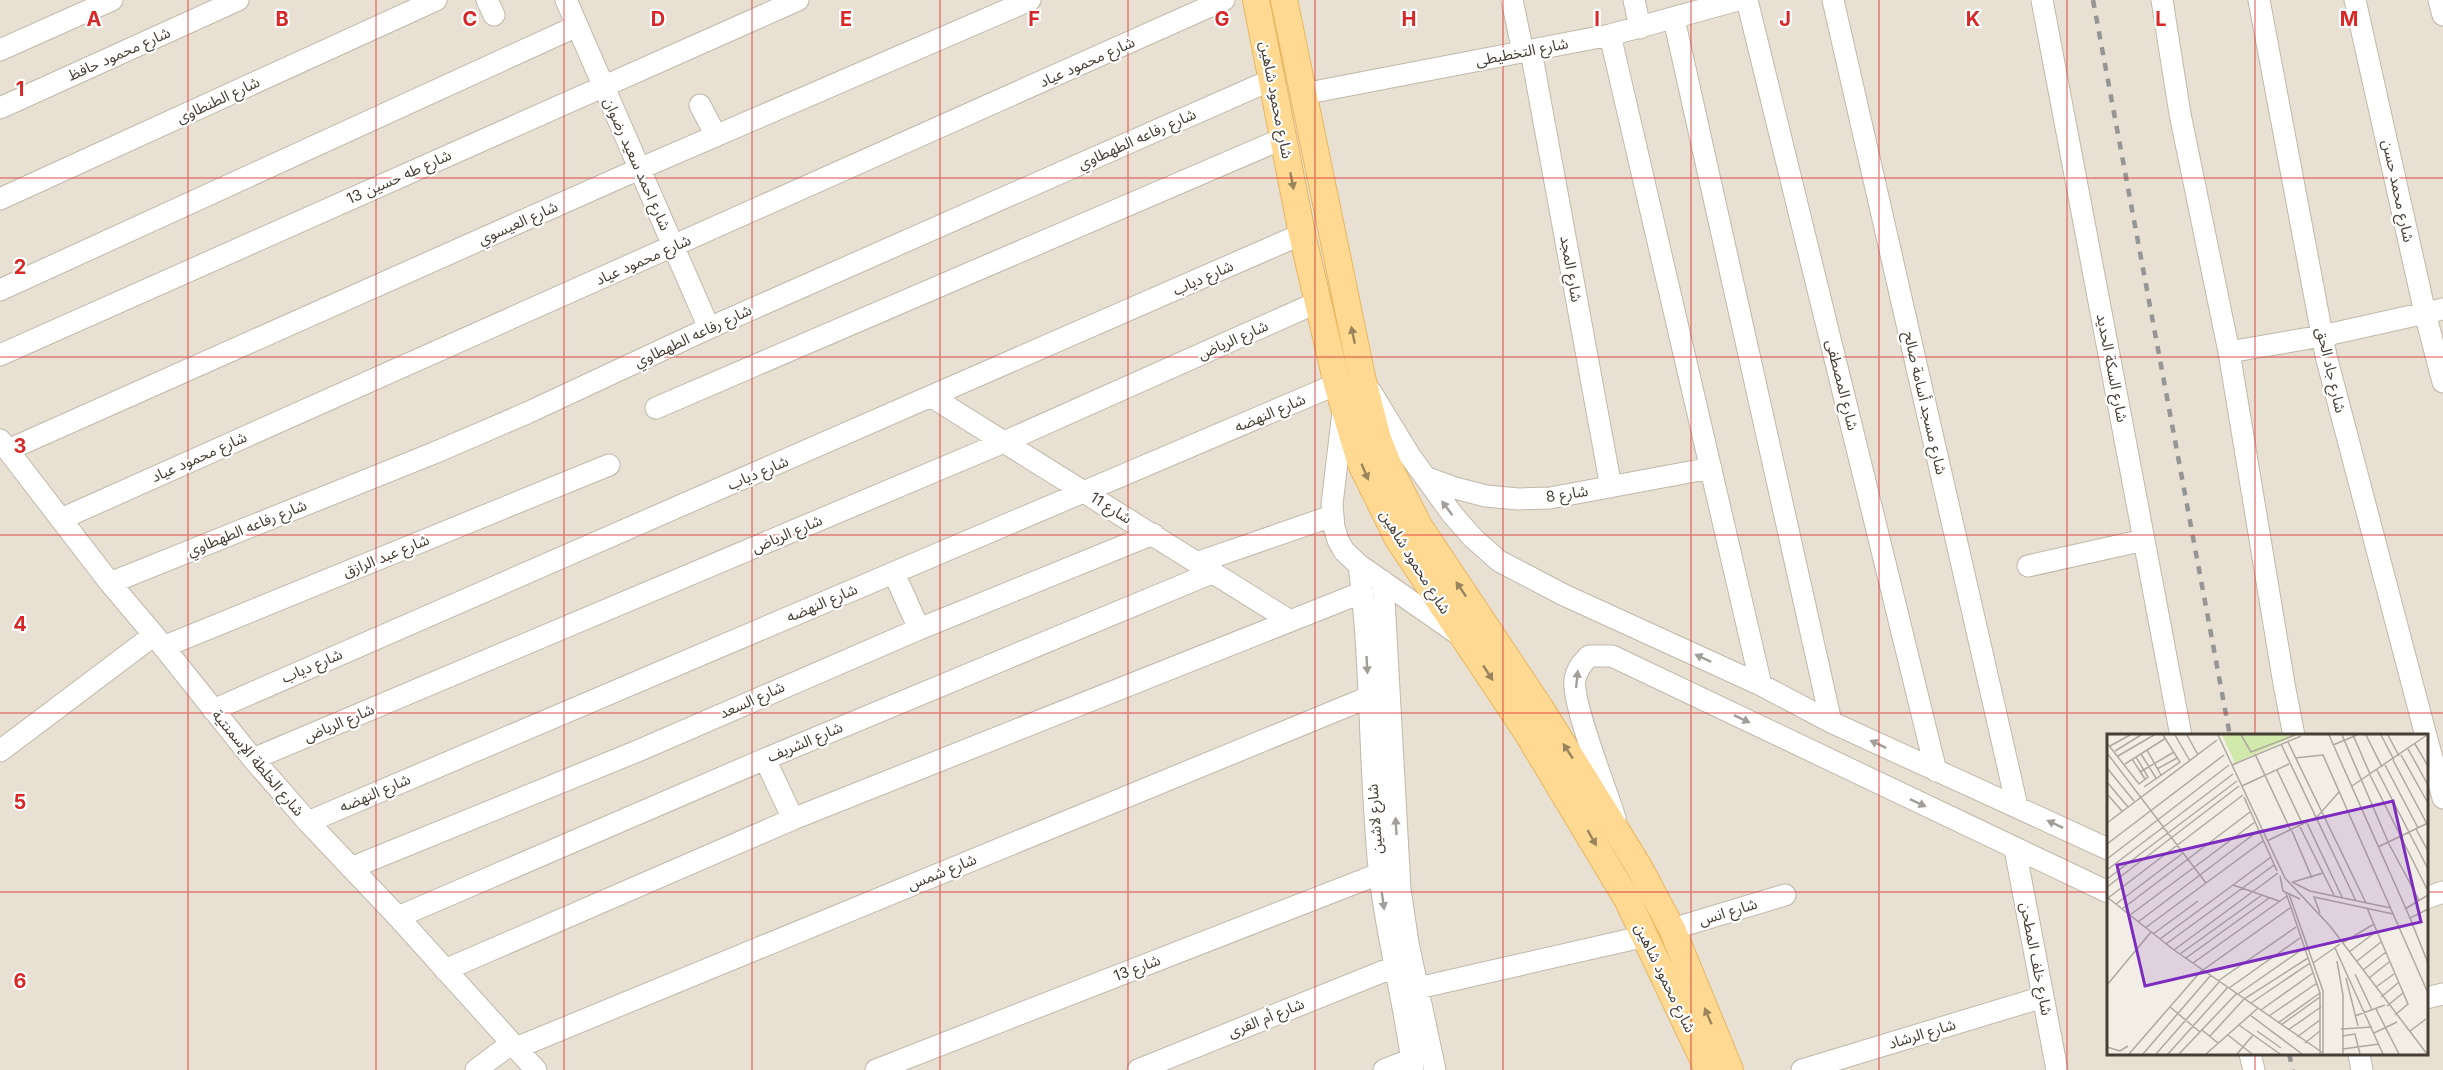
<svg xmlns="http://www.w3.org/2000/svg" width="2443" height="1070" font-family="Inter,'Noto Sans Arabic',sans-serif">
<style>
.residential{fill:#e7e0d3;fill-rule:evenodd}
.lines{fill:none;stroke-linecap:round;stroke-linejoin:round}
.minor-casing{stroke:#c2b8aa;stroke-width:23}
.major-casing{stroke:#e8b65f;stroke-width:28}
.minor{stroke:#fff;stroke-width:21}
.major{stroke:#ffd992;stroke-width:26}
.rail{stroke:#959595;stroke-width:4.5;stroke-dasharray:8 8;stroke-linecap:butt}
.oneway{fill:#99845e}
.oneway2{fill:#a29e9a}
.grid{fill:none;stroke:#d62828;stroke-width:1.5;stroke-opacity:0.55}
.labels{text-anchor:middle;stroke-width:4.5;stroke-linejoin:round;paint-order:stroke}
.street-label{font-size:15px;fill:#463e34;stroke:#fff}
.inset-road{fill:none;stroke:#aea89e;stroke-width:1.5}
.view{fill:#7b2cbf;fill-opacity:0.15;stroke:#7b2cbf;stroke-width:3}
.inset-edge{fill:none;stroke:#463e34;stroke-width:3}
.grid-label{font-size:20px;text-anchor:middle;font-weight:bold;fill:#d62828;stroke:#fff;stroke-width:4.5;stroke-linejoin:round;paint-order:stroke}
</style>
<rect width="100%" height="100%" fill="#f3eee5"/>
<path class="residential" d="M0,0H2443V1070H0ZM2108,736H2426V1054H2108Z"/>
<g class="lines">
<g class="minor-casing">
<path id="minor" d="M487,0L494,15
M566,0L709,328
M1512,0L1523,52
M1634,0L1640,28
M1747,0L1936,771
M1833,0L2017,806
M2042,0L2181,736
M2162,0L2180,114L2229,352L2284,684L2294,736
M2259,0L2326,356L2426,736
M2355,0L2425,313L2443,382
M2439,0L2443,15
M1674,19L1831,722
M1610,35L1761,685
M0,50L112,0
M1531,51L1611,487
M1303,94L1610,35L1738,0
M700,105L716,136
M0,108L238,0
M0,199L436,0
M0,290L577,26
M2229,352L2322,336L2443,309
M0,355L798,0
M1371,392L1410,456L1452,514L1473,538L1499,561L1564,595L1761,685L1831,722L2108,849
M932,397L1290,621
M656,408L1284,138
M1343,412L1332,504L1334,527L1338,540L1344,551L1359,565L1458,634
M0,440L110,583L154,635L253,759L308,822L398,917L536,1070
M8,450L639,169L1030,0
M1425,477L1455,488L1486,496L1518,499L1550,498L1711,468
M61,519L1224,0
M1199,562L1332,516
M1359,565C1372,666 1369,767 1379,868C1386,936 1405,1002 1413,1070
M2028,566L2144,540
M894,573L919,629
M1383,581L1400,889L1408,943L1435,1070
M110,583L434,453L527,413L709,328L1273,79
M163,647L609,465
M213,710L1302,234
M2426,736L2443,798
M0,751L154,635
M253,759L1004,442L1318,302
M765,759L793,819
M1615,818C1607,791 1571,702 1575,679C1577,669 1582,663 1589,656H1612L2108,892
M308,822L1337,384
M2015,849L2057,1070
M351,868L640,750L919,629L1153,534
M2426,898L2443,892
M398,917L765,759L1214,572
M1672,929L1785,895
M445,970L793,819L1363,592
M1418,988L1646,936
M2426,998L2443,994
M516,1048L1369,697
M2250,1054L2254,1070
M2359,1054L2362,1070
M476,1070L512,1043
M876,1070L1399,866
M1138,1070L1394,967
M1384,1070L1412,1059
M1802,1070L2043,997"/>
</g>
<g class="major-casing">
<path id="major" d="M1256,0L1302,234L1337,384L1361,464L1398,539L1526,731L1627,899L1708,1070
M1284,0L1362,377L1378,439L1390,469L1419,526L1541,709L1639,867L1672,929L1730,1070"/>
</g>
<use href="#minor" class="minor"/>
<use href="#major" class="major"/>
<path class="rail" d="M2093,0L2230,736
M2289,1054L2293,1070"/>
</g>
<defs><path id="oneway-solid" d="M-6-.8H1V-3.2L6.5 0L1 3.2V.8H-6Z" transform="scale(1.5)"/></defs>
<g class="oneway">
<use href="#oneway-solid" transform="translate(1292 181) rotate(79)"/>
<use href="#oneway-solid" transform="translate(1353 335) rotate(-102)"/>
<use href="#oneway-solid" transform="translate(1365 472) rotate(67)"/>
<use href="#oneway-solid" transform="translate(1461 589) rotate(-124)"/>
<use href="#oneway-solid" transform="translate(1488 673) rotate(57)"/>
<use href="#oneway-solid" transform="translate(1568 751) rotate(-123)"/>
<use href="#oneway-solid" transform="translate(1592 838) rotate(60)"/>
<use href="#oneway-solid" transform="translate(1708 1016) rotate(-113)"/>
</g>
<g class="oneway2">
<use href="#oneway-solid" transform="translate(1447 508) rotate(-127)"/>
<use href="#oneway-solid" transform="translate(1703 658) rotate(-155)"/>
<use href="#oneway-solid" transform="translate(1367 665) rotate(87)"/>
<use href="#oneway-solid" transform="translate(1577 679) rotate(-84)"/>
<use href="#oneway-solid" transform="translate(1742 719) rotate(25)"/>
<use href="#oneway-solid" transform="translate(1878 744) rotate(-155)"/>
<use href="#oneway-solid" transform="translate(1918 803) rotate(25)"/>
<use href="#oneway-solid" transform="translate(2055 824) rotate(-155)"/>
<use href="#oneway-solid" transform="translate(1396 826) rotate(-93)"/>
<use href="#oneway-solid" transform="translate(1383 901) rotate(82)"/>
</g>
<path class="grid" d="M188,0V1070M376,0V1070M564,0V1070M752,0V1070M940,0V1070M1128,0V1070M1315,0V1070M1503,0V1070M1691,0V1070M1879,0V1070M2067,0V1070M2255,0V736M0,178H2443M0,357H2443M0,535H2443M0,713H2443M0,892H2108M2426,892H2443M2255,1054V1070"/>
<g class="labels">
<g class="street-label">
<text transform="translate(1522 52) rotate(-11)" y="5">شارع التخطيطى</text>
<text transform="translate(119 54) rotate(-24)" y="5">شارع محمود حافظ</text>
<text transform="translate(1087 62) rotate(-24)" y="5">شارع محمود عياد</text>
<text transform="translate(218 100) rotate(-25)" y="5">شارع الطنطاوى</text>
<text transform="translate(1276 100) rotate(79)" y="5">شارع محمود شاهين</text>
<text transform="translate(1137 139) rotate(-24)" y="5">شارع رفاعه الطهطاوي</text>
<text transform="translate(637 164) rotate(66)" y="5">شارع احمد سعيد رضوان</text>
<text transform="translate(399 177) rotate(-24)" y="5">شارع طه حسين 13</text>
<text transform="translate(2398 191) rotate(78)" y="5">شارع محمد حسن</text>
<text transform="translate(518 223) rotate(-24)" y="5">شارع العيسوي</text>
<text transform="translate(643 260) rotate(-24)" y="5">شارع محمود عياد</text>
<text transform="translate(1571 269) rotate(80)" y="5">شارع المجد</text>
<text transform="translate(1203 278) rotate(-24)" y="5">شارع دياب</text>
<text transform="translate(693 336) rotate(-25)" y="5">شارع رفاعه الطهطاوي</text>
<text transform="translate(1233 340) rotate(-24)" y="5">شارع الرياض</text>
<text transform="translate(2112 368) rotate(79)" y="5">شارع السكة الحديد</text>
<text transform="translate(2331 370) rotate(77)" y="5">شارع جاد الحق</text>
<text transform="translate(1842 385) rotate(76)" y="5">شارع المصطفى</text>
<text transform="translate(1925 403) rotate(77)" y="5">شارع مسجد أسامة صالح</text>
<text transform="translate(1270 413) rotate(-23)" y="5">شارع النهضه</text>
<text transform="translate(199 457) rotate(-24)" y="5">شارع محمود عياد</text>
<text transform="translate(758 473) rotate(-23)" y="5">شارع دياب</text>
<text transform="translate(1567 494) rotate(-9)" y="5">شارع 8</text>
<text transform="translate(1111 508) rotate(32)" y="5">شارع 11</text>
<text transform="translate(247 528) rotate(-22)" y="5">شارع رفاعه الطهطاوي</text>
<text transform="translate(787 534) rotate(-23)" y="5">شارع الرياض</text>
<text transform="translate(386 556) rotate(-22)" y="5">شارع عبد الرازق</text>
<text transform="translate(1415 562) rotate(58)" y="5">شارع محمود شاهين</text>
<text transform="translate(822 603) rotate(-23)" y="5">شارع النهضه</text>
<text transform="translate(312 666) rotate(-23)" y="5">شارع دياب</text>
<text transform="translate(752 700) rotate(-24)" y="5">شارع السعد</text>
<text transform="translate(339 723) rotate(-23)" y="5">شارع الرياض</text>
<text transform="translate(805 742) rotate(-23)" y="5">شارع الشريف</text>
<text transform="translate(258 763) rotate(50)" y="5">شارع الخلطة الإسمنتية</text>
<text transform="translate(375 793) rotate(-23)" y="5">شارع النهضه</text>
<text transform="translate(1375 819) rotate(-94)" y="5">شارع لاشين</text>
<text transform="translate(942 872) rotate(-22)" y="5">شارع شمس</text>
<text transform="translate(1728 912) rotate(-17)" y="5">شارع انس</text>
<text transform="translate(2036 959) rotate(79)" y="5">شارع خلف المطحن</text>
<text transform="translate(1137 968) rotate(-21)" y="5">شارع 13</text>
<text transform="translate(1665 978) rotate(64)" y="5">شارع محمود شاهين</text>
<text transform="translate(1266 1018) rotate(-22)" y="5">شارع أم القرى</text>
<text transform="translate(1922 1034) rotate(-17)" y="5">شارع الرشاد</text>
</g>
</g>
<g transform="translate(2107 734)">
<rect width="321" height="321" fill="#f3eee5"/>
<path d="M115,1H190L128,29Z" fill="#d2e9ac"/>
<path class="inset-road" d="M68,1L83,27M80,1L91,21M111,1L178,144L223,192L320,320M134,1L144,18L188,1M222,1L303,184M235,1L282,110L312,166M246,1L263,40M259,1L275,33M274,1L287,26M281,1L292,22M181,8L259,169M0,9L32,50L41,43L29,23M174,10L249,167M308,10L321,32M226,11L250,1M3,12L23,1M301,15L321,51M40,16L54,41M8,17L34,1M0,19L99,149M34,20L49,44M148,20L184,97M294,21L321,69M11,22L47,1M188,24L216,21L321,259M25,25L38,45M286,26L320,90M18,30L59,4M125,31L194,2M278,31L311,94M0,34L27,67M50,35L70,24M170,36L196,91M270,36L321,135M33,38L67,18M263,41L321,157M0,48L21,73M135,52L182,30M245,52L320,1M37,53L73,28L56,1M0,60L15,77M137,63L170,137M0,89L110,6M200,89L235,163M193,93L227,161M309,95L321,117M185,97L205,144M160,107L210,83L232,58M0,110L117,21M271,113L321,89M0,125L122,31M0,136L126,40M173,142L176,157L193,165M0,145L130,47M185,148L203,157L284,174M186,148L216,139M126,151L172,167M0,153L132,52M179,159L213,259V320M182,160L216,257V319M0,163L67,216L216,319M1,164L136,61M9,170L76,119M260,174L301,270L288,281M15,175L143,78M298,175L321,161M321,175L303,184L321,229M213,179L207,163L286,180M23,181L148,88M31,188L151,97M38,194L156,107M46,200L91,167M53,205L164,123M235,209L267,190M59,210L167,131M228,214L276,320M67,216L171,139M242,218L270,197M73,220L155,161M79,224L162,164M230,227L236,261V320M250,227L274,208M86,229L180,162M206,229L233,210M96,236L183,174M256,236L279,218M248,240L265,276M239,244L251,292M262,244L282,228M111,247L189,193M0,251L44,198M269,253L287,240M122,254L193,204M131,260L197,214M274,263L291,249M144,269L203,229M280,272L296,259M63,273L93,298M269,275L292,320M154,276L206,239M143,281L195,320M162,282L210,249M248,282L278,271M171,289L213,259M132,291L173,320M174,291L213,263M234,295L265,293M95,296L111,309M181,296L214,273M150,297L174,314M303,297L319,285M267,299L290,288M121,301L145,320M103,302L137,265L201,224M235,302L248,300L253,320M190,303L213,286M198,309L213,297M0,313L13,317L21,312M236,315L272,310M22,320L95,236M36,320L104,241M49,320L113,247M61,320L121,253M72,320L130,259M99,320L151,274M130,320L146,301"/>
<path class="view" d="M286,67L314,188L38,252L10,131Z"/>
<rect width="321" height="321" class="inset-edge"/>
</g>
<g class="grid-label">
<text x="94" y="26">A</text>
<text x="282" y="26">B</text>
<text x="470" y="26">C</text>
<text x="658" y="26">D</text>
<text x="846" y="26">E</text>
<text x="1034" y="26">F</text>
<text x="1222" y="26">G</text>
<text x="1409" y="26">H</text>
<text x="1597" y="26">I</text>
<text x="1785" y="26">J</text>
<text x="1973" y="26">K</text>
<text x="2161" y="26">L</text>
<text x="2349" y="26">M</text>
<text x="20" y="96">1</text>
<text x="20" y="274">2</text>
<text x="20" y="453">3</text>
<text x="20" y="631">4</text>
<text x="20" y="809">5</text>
<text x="20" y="988">6</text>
</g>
</svg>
